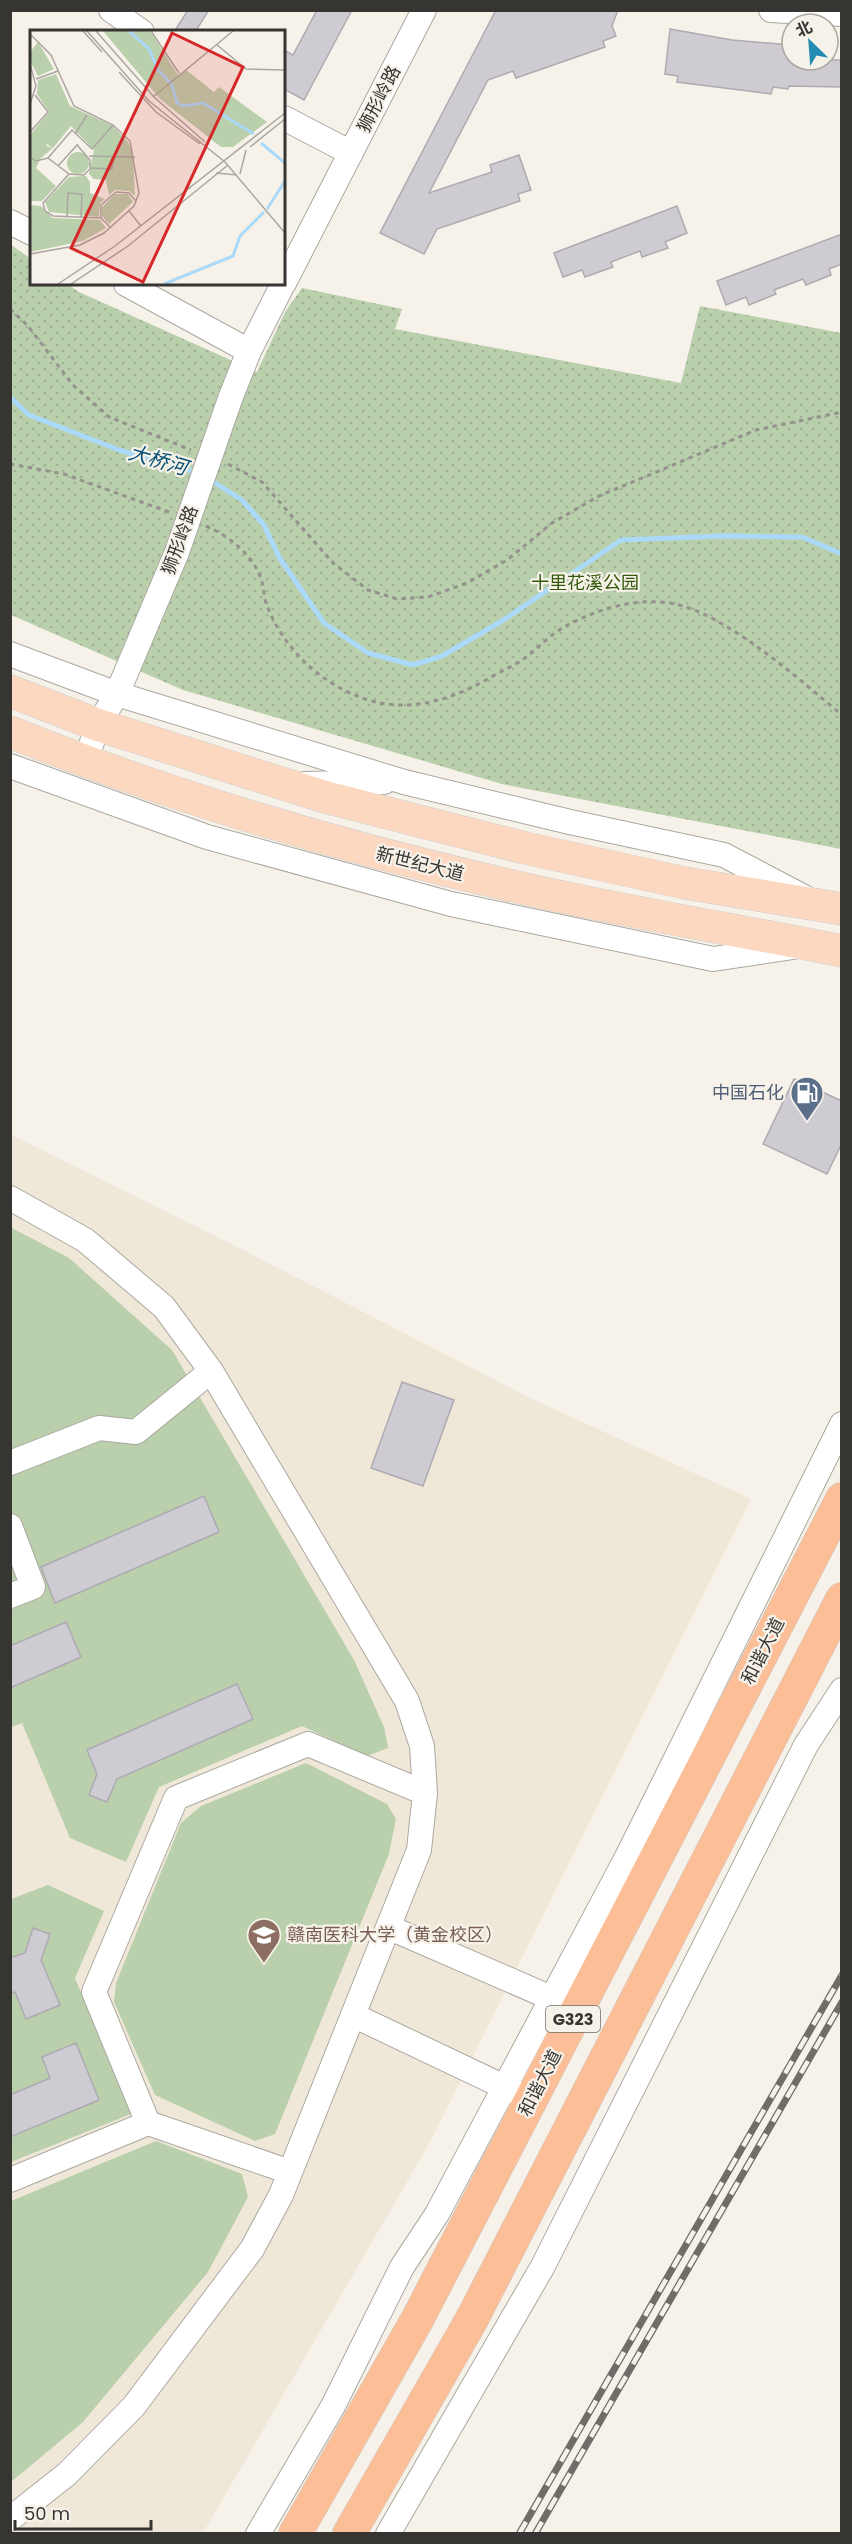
<svg xmlns="http://www.w3.org/2000/svg" width="852" height="2544" font-family="Poppins,'Noto Sans SC',sans-serif">
<style>
.built{fill:#efe8d8}
.grass{fill:#bacfac}
.park{fill:url(#park-dots)}
.lines{fill:none;stroke-linecap:round;stroke-linejoin:round}
.stream{stroke:#abd9f9;stroke-width:5}
.building{fill:#cfcbd3;stroke:#aeaab2;stroke-width:1.5}
.minor-casing{stroke:#aba8a0;stroke-width:26}
.major-casing{stroke:#cfcfce;stroke-width:33}
.highway-casing{stroke:#cfcfce;stroke-width:34}
.path{stroke:#95928c;stroke-width:3;stroke-dasharray:4.5 4.5;stroke-linecap:butt}
.minor{stroke:#fff;stroke-width:24}
.major{stroke:#fdd8c1;stroke-width:32}
.highway{stroke:#fcbe97;stroke-width:33}
.rail-casing{stroke:#6f6d68;stroke-width:7}
.rail{stroke:#f6f2e9;stroke-width:4.5;stroke-dasharray:14;stroke-linecap:butt}
.minor-bridge-casing{stroke:#aba8a0;stroke-width:26;stroke-linecap:butt}
.minor-bridge{stroke:#fff;stroke-width:24}
.labels{text-anchor:middle;stroke-width:4.5;stroke-linejoin:round;paint-order:stroke}
.shield{fill:#f6f2e9;stroke:#706e69;stroke-width:1.5}
.shield-label{font-size:16px;font-weight:bold;fill:#373532}
.street-label{font-size:18px;fill:#373532;stroke:#f6f2e9}
.park-label{font-size:18px;fill:#32580a;stroke:#f6f2e9}
.service-label{font-size:18px;fill:#4e5e75;stroke:#f6f2e9;text-anchor:end}
.education-label{font-size:18px;fill:#785e54;stroke:#f6f2e9;text-anchor:start}
.water-label{font-size:20px;font-style:italic;fill:#075075;stroke:#f6f2e9}
.inset-river{fill:none;stroke:#abd9f9;stroke-width:3}
.inset-road{fill:none;stroke:#aaa6a0;stroke-width:1.5}
.view{fill:#d62828;fill-opacity:0.15;stroke:#d62828;stroke-width:3}
.inset-edge{fill:none;stroke:#373532;stroke-width:3}
</style>
<defs>
<pattern id="park-dots" width="8" height="8" patternUnits="userSpaceOnUse" patternTransform="scale(1.5)"><rect width="8" height="8" fill="#bacfac"/><path d="M2 2h.1M6 6h.1" fill="none" stroke="#a0b294" stroke-width="1.8" stroke-linecap="round"/></pattern>
</defs>
<rect width="100%" height="100%" fill="#f6f2e9"/>
<path class="built" d="M10,1134L245,1251L534,1400L751,1499L429,2144L203,2533H11Z"/>
<path class="grass" d="M10,1227L69,1258L172,1350L354,1660L384,1727L388,1748L367,1756L302,1726L159,1787L126,1862L70,1838L22,1723L11,1727Z
M306,1763L387,1804L396,1819L389,1854L275,2134L255,2141L155,2095L114,2002L116,1983L181,1823L201,1806Z
M48,1885L104,1911L75,1978L131,2114L11,2162V1899Z
M156,2141L242,2174L248,2197L208,2272L83,2422L11,2482V2201Z"/>
<path class="park" d="M10,244L31,259L32,284H67L79,292L257,372L285,312L302,288L402,309L395,329L681,383L700,306L841,333V849L502,784L183,690L11,615Z"/>
<g class="lines">
<path class="stream" d="M10,397L29,415L119,450L199,473
M209,479L242,500L264,525L279,557L324,623L368,653L413,665L442,656L502,621L621,540L722,536L802,537L842,554"/>
</g>
<path class="building" d="M188,10H209L195,32H174Z
M317,10H352L304,100L284,89V50L293,55Z
M496,10H618L612,26L616,36L603,41L605,47L516,78L513,71L488,80L429,193L492,172L490,165L519,155L531,190L518,194L520,201L437,229L424,254L380,233Z
M670,29L732,40L792,45V60H842V87L789,86L788,89L773,87L771,94L677,82L678,76L665,74Z
M677,206L687,233L665,242L668,248L642,257L640,251L611,262L613,267L585,277L582,270L563,277L554,253Z
M842,234V264L829,269L831,275L806,285L803,279L774,290L776,294L749,305L746,297L726,305L717,281Z
M794,1079L842,1101V1143L827,1174L763,1144Z
M402,1382L454,1400L423,1486L371,1468Z
M204,1496L219,1532L55,1603L41,1567Z
M66,1622L81,1657L10,1688V1646Z
M237,1684L253,1719L117,1779L107,1802L89,1795L97,1774L87,1750Z
M33,1928L50,1934L41,1960L60,2005L26,2019L15,1992L10,1994V1958L25,1953Z
M76,2043L99,2100L10,2137V2095L50,2078L42,2057Z"/>
<g class="lines">
<g class="minor-casing">
<path id="minor" d="M111,10L142,32
M771,10L842,14
M284,118L351,153
M10,222L32,233
M284,283L424,10
M126,284L249,351
M230,399L249,351L283,284
M10,654L117,694L404,782L570,822L724,855L804,897
M85,762L98,725L117,694L177,552
M10,766L207,837L451,904L713,959L793,947
M305,784L384,782
M10,1198L85,1240L164,1307L211,1371L407,1701L422,1746L425,1793L419,1850L281,2195L252,2249L134,2406L67,2474L10,2519
M10,1463L99,1428L136,1432L211,1371
M10,1526L33,1587L10,1596
M388,1927L565,2004
M353,2015L519,2094
M290,2172L148,2123L94,1992L176,1798L308,1744L425,1793
M10,2180L148,2123
M258,2534L333,2406L402,2267L437,2214L627,1857L842,1424
M388,2534L543,2266L806,1745L842,1690"/>
</g>
<g class="major-casing">
<path id="major" d="M10,691L98,725L325,797L525,848L685,883L842,909
M10,732C174,798 345,848 517,887C624,912 733,929 842,951"/>
</g>
<g class="highway-casing">
<path id="highway" d="M295,2534L417,2320L842,1499
M349,2534L472,2319L842,1599"/>
</g>
<path class="path" d="M10,309L28,326L73,385L109,417L191,450
M10,464L64,474L169,512
M228,464L262,482L333,563L368,590L397,599L428,597L467,583L507,560L552,523L599,496L756,430L842,412
M206,526C229,536 255,556 262,582C264,590 264,600 268,608C287,656 335,696 386,704C426,709 460,695 493,676C504,670 515,665 525,658C538,648 550,635 564,627C600,607 646,594 686,607C737,624 800,680 842,715"/>
<use href="#minor" class="minor"/>
<use href="#major" class="major"/>
<use href="#highway" class="highway"/>
<g class="rail-casing">
<path id="rail" d="M519,2534L842,1975
M535,2534L842,2002"/>
</g>
<use href="#rail" class="rail"/>
<g class="minor-bridge-casing">
<path id="minor-bridge" d="M177,552L230,399"/>
</g>
<use href="#minor-bridge" class="minor-bridge"/>
</g>
<defs>
<g id="fuel-pin" transform="scale(1.725)"><path d="M0 17L-7.5 6A9.5 9.5 0 1 1 7.5 6Z" fill="#5c6f8a" stroke="#f6f2e9"/><path d="M-5.5-6h7V0h2V4h1.3V-2.5L3-4.5l.8-.8L6-3V5H2.5V1h-1V6h-7ZM-4.2-4.7v3.2H.2V-4.7Z" fill="#fff"/></g>
<g id="university-pin" transform="scale(1.725)"><path d="M0 17L-7.5 6A9.5 9.5 0 1 1 7.5 6Z" fill="#8d6e63" stroke="#f6f2e9"/><path d="M0-5L7-2L0 1L-7-2ZM-4 1L0 2.5L4 1V4Q0 6-4 4Z" fill="#fff"/></g>
</defs>
<g fill-rule="evenodd">
<use href="#fuel-pin" x="807" y="1093"/>
<use href="#university-pin" x="264" y="1935"/>
</g>
<g class="labels">
<rect class="shield" x="546" y="2006" width="54" height="26" rx="4.5"/>
<g class="shield-label">
<text x="573" y="2025">G323</text>
</g>
<g class="street-label">
<text transform="translate(379 99) rotate(-63)" y="6">狮形岭路</text>
<text transform="translate(180 540) rotate(-70)" y="6">狮形岭路</text>
<text transform="translate(420 864) rotate(14)" y="6">新世纪大道</text>
<text transform="translate(763 1651) rotate(-63)" y="6">和谐大道</text>
<text transform="translate(540 2083) rotate(-63)" y="6">和谐大道</text>
</g>
<g class="park-label">
<text x="585" y="589">十里花溪公园</text>
</g>
<g class="service-label">
<text x="784" y="1099">中国石化</text>
</g>
<g class="education-label">
<text x="287" y="1941">赣南医科大学（黄金校区）</text>
</g>
<g class="water-label">
<text transform="translate(158 460) rotate(16)" y="7">大桥河</text>
</g>
</g>
<g transform="translate(30 30)">
<rect width="255" height="255" fill="#f6f2e9"/>
<path d="M8,12L24,39L8,46L0,31V22ZM26,44L40,76L83,96L98,112L103,124L105,166L99,161L85,160L79,165L76,150L64,149L59,144L64,120L41,96L23,118L17,114L6,138L26,156L12,171H0V105L19,82L7,64L8,50ZM37 133a11 11 0 1 1 22 0a11 11 0 1 1-22 0ZM56,146L60,152V163L75,169L70,173L69,187L19,182L15,172L39,147ZM85,164H98L103,172L79,194L72,186V177ZM0,175L11,176L22,188L70,190L76,198L53,211L0,222Z" fill="#bacfac"/>
<path d="M9,114L23,118L6,132L2,125Z" fill="#bacfac"/>
<path d="M73,1H120L148,45L156,40L184,62L189,57L237,92L203,117H191L130,69Z" fill="#bacfac"/>
<path class="inset-river" d="M99,1L119,19L128,40L142,55L147,73L153,76L173,73L224,104M231,113L255,133M237,179L255,151M134,254L203,226L210,206L234,182"/>
<path class="inset-road" d="M53,1L72,22M57,1L119,71L195,132L255,203M66,1L124,67L175,112M121,1L149,43M0,4L21,25L44,76L83,95L100,111L109,163L104,176L74,203L50,215L0,224M186,14L216,39L255,40M0,34L6,56L0,74M89,42L126,82L170,114M6,49L28,41M123,67L203,1M0,102L18,82L5,65M45,104L57,85M220,117L255,89M59,126L105,127M0,127L6,131L18,128L39,144L54,145L60,139V130L47,115M18,128L42,100L62,119L83,95M28,136L48,114M61,138L82,139L83,127M186,143L207,145M39,144L13,173L15,181L23,186L71,188M210,144L216,120M99,181L111,196M37,187L38,163L52,164L51,187M81,198L71,188V175L86,162L99,163L106,171M28,254L85,216L255,83M41,254L98,216L198,135"/>
<path class="view" d="M142,3L213,37L113,252L41,218Z"/>
<rect width="255" height="255" class="inset-edge"/>
</g>
<rect width="852" height="2544" fill="none" stroke="#373532" stroke-width="24"/>
<g transform="translate(810 42) rotate(335)"><circle r="28" fill="#f6f2e9" stroke="#aaa6a0" stroke-width="1.5"/>
<path d="M0-4.5L10 22L0 15L-10 22Z" fill="#228cb3"/>
<text y="-9" font-size="16" font-weight="bold" text-anchor="middle" fill="#373532">北</text>
</g>
<path d="M15 2520v9h136v-9" fill="none" stroke="#373532" stroke-width="3"/>
<text x="24" y="2520" font-size="18" fill="#373532" stroke="#f6f2e9" stroke-width="4.5" paint-order="stroke">50 m</text>
</svg>
